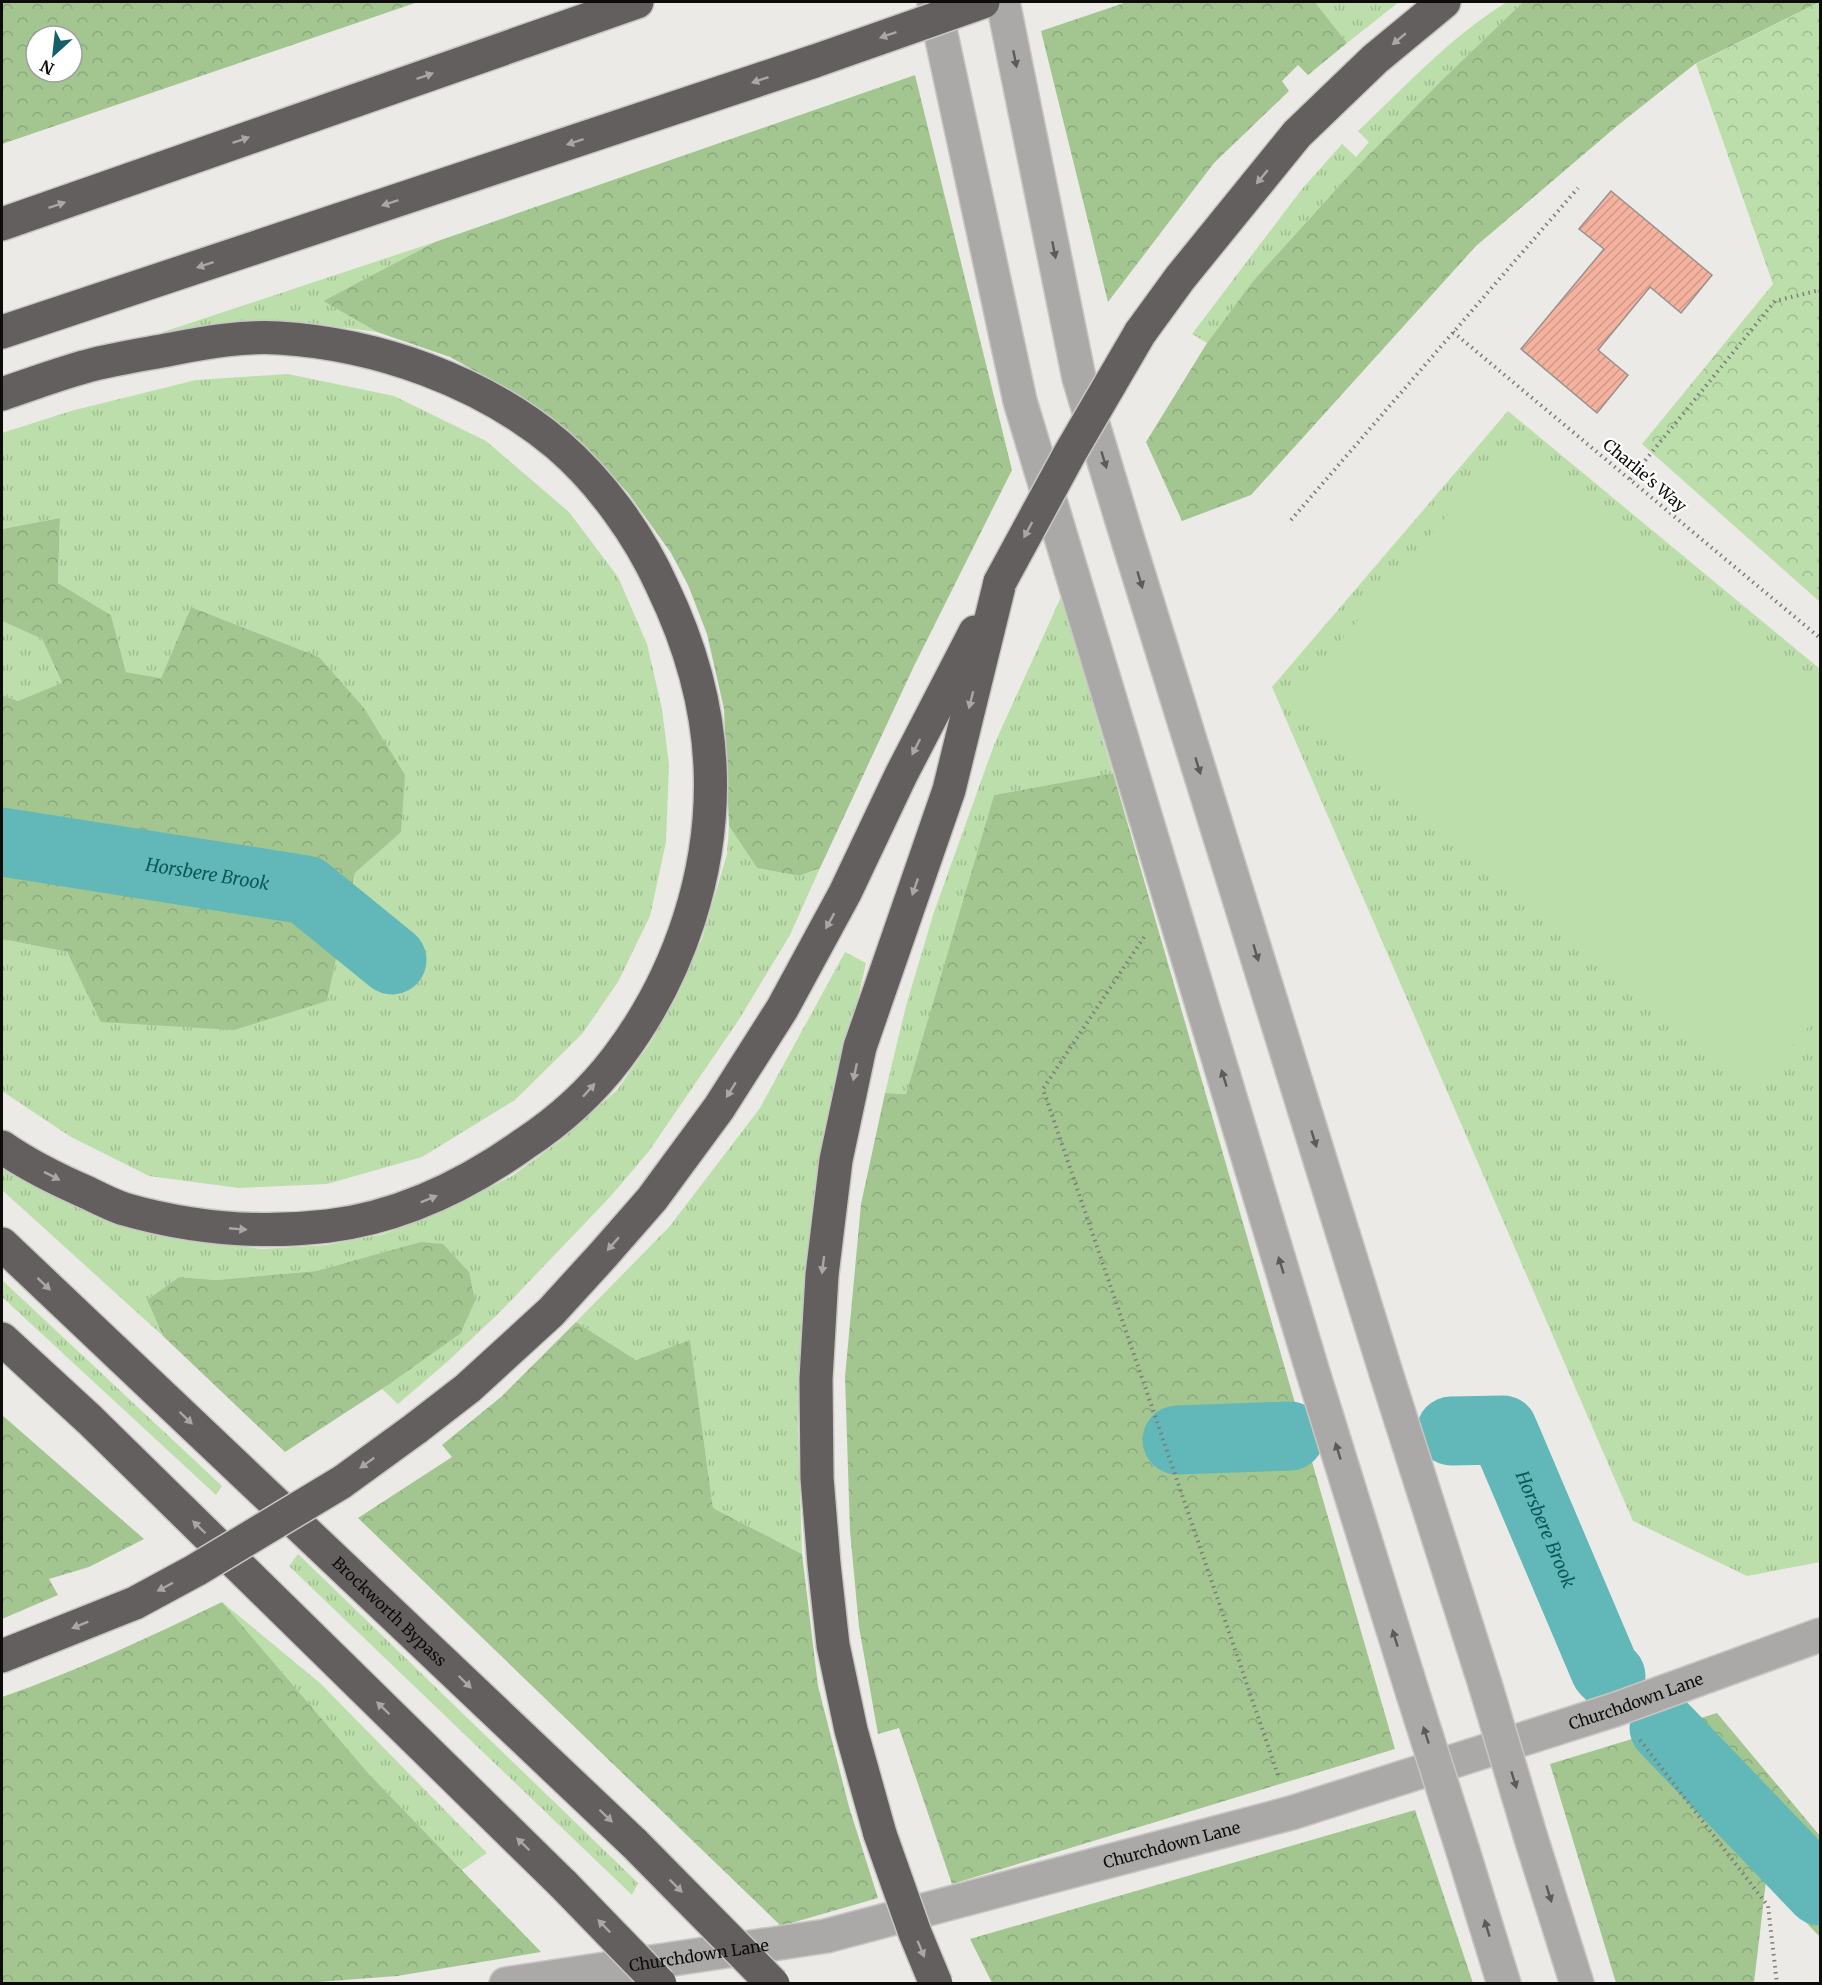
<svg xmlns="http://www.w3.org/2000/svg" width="1822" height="1985" font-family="Merriweather,serif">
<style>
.grass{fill:url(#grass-tufts)}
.forest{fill:url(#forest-crowns);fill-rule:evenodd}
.park{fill:url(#park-crowns)}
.pitch{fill:#bcdeaa}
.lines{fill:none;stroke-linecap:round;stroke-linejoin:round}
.river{stroke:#62b8b8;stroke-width:69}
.building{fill:url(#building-hatch);stroke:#969190;stroke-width:1.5}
.minor-casing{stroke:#c7c6c3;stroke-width:36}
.highway-casing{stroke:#c7c6c3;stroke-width:36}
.path{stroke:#7d7c79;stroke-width:4;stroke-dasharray:1.5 4.5;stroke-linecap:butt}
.minor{stroke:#aba9a8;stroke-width:33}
.highway{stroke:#635f5e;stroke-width:33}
.minor-bridge-casing{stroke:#c7c6c3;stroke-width:36;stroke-linecap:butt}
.highway-bridge-casing{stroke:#c7c6c3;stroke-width:36;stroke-linecap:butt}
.minor-bridge{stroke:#aba9a8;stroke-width:33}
.highway-bridge{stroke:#635f5e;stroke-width:33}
.oneway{fill:#a9a7a6}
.oneway2{fill:#5c5a5a}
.labels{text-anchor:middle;stroke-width:4.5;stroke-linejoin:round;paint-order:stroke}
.street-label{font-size:16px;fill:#0d0c0b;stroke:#fff}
.water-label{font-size:18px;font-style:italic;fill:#0d5959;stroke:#fff}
</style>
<defs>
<pattern id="grass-tufts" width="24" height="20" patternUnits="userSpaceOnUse" patternTransform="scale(1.5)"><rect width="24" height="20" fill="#bcdeaa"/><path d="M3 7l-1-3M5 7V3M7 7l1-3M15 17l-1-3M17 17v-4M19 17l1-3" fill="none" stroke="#a0bd91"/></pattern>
<pattern id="forest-crowns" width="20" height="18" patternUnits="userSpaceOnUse" patternTransform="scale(1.5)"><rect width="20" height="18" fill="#a3c691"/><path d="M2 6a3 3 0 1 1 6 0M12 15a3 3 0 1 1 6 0" fill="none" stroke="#8ba97c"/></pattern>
<pattern id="park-crowns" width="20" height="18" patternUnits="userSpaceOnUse" patternTransform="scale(1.5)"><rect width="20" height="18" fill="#bcdeaa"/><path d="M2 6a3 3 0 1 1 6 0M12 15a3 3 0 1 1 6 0" fill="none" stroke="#a0bd91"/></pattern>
<pattern id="building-hatch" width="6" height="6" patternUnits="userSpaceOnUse" patternTransform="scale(1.5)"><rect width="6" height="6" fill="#f5b29f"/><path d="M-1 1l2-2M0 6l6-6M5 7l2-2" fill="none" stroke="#d19888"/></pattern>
</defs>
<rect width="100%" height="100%" fill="#ebeae6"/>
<path class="grass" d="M1315,2H1399L1347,43Z
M1507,2H1523L1442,80L1350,174L1253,281L1207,343L1192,334L1302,189L1342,144L1356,157L1369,142L1358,131C1405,87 1452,35 1507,2Z
M435,242L323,301L377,332L309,323L253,320L160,333Z
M288,374L394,396L486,441L569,512L618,577L647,644L662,709L669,765L666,842L650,916L618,982L582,1034L515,1100L422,1157L327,1184L239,1188L149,1176L71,1137L2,1091V939L67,952L102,1022L327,1001L355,873L400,832L319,657L191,607L161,678L126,672L111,615L58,583L60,518L2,529V433L71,411L196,380Z
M1508,411L1820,669V1562L1747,1576L1633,1521L1272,687Z
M1061,597L1113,773L994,795L906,1094L885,1093L906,1006L933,915L994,745Z
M2,621L42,639L62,684L18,701L2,695Z
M729,826L757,868L799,876L820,868L790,935L738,1021L649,1151L610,1197L500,1312L447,1362L398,1404L382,1389L460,1334L420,1242L316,1271L216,1280L179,1277L147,1300L163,1336L2,1190V1168L65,1200L128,1228L181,1240L262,1249L327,1245L384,1234L441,1212L512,1176L560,1141L617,1090L651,1042L674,1001L702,939L727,854Z
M845,952L866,963L822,1163L802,1317L798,1428L802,1554L713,1508L690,1341L636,1360L576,1322L670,1226L760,1108Z
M2,1280L222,1486L216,1495L2,1297Z
M298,1554L638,1883L632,1895L289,1566Z
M222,1602L320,1683L487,1853L462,1870L369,1774Z"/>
<path class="forest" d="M2,2H418L2,144ZM36,36H72V72H36Z
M1127,2H1315L1347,43L1308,75L1298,65L1282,81L1289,91L1214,163L1108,302L1041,31Z
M1523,2H1820L1695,64L1617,126L1476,246L1251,495L1182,521L1146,442L1207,343L1253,281L1350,174L1442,80Z
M915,75L1012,470L914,666L820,868L799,876L757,868L729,826L724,709L707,634L688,585L671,553L628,493L581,442L526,400L450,357L377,332L323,301L435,242Z
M60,518L58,583L111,615L126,672L161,678L191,607L319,657L364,708L405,775L401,832L355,873L327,1001L234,1030L101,1022L67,952L2,939V695L18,701L62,683L42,639L2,621V529Z
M1113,773L1395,1749L952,1884L899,1728L878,1734L859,1627L850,1531L845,1377L861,1204L885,1093L906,1094L994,795Z
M420,1242L443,1244L469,1272L475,1301L460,1334L388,1385L285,1452L163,1336L147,1300L179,1277L216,1280L316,1271Z
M576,1322L636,1360L690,1340L713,1508L802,1554L818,1686L849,1807L878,1898L781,1926L358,1518L452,1457L442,1445L501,1397Z
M2,1415L144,1539L89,1567L49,1579L58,1595L2,1619Z
M222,1602L369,1774L541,1952L397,1976L305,1983H2V1697C77,1671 150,1637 222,1602Z
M1717,1713L1820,1836V1937L1766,1881L1754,1983H1616L1550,1764Z
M1415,1810L1473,1983H992L970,1939Z"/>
<path class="park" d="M1820,2V602L1642,444L1773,284L1696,64Z"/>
<path class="pitch" d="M1514,437L1820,697V1013L1752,1093L1290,700Z"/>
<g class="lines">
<g class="river">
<path id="s1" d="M2,842L306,890L392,960"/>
<path id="s2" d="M1451,1431L1503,1430L1605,1670L1611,1676"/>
<path d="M1177,1440L1290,1436"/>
<path d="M1664,1728L1820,1891"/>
</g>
</g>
<path class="building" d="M1611,191L1712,275L1681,313L1650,287L1598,350L1628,375L1597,413L1521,349L1604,249L1579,229Z"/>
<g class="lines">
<g class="minor-casing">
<g id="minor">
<path d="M934,2L1020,401L1315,1379L1413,1694"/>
<path d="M1003,2L1079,378L1123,524L1387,1376L1485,1684"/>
<path d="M1531,1838L1577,1984"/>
<path d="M1463,1851L1504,1984"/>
<path id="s3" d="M506,1984L826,1936L1291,1813L1614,1710L1820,1635"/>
</g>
</g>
<g class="highway-casing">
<g id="highway">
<path d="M2,224L637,2"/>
<path d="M2,332L815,61"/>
<path d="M1140,333L1180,278L1297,134L1375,59L1444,2"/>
<path d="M2,394C32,384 63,372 95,364C120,358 146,354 172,349C207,342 243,336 279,338C377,344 482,381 558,445C601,482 639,535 662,586C689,642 707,702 710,765C715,869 680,975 617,1058C592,1091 559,1121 524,1144C465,1186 401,1217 328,1226C260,1234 190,1228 124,1209C112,1205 100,1199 88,1193C58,1180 29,1166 2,1147"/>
<path id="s4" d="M2,1244L635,1844"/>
<path d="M2,1339L90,1420L564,1885"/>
<path d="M415,1429L468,1388L551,1312L603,1255L652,1199L719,1108L782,1009L845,893L901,775L975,632"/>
<path d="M2,1656L135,1603"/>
<path d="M880,1834L851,1730L833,1645L824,1564L817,1478L816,1379L822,1275L836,1160L860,1047L949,790L1000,582"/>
</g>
</g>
<path class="path" d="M1453,332L1820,638
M1630,479L1775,301L1820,290
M1291,520L1578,188
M1144,937L1043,1089L1279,1778
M1640,1740L1768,1906L1777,1984"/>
<use href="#minor" class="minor"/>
<use href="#highway" class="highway"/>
<g class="minor-bridge-casing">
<path id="minor-bridge" d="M1485,1684L1531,1838
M1413,1694L1463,1851"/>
</g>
<g class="highway-bridge-casing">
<path id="highway-bridge" d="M815,61L983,2
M1000,582L1070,453L1140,333
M135,1603L196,1570L342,1482L415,1429
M880,1834L915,1933L936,1984
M635,1844L773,1984
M564,1885L660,1984"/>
</g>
<use href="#minor-bridge" class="minor-bridge"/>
<use href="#highway-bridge" class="highway-bridge"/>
</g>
<defs><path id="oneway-solid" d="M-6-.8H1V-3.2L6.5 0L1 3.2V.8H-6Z" transform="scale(1.5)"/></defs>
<g class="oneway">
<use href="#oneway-solid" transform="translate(888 35) rotate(161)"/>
<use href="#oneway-solid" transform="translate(1399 39) rotate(140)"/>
<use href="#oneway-solid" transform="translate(425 76) rotate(-19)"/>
<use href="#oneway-solid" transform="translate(760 80) rotate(161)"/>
<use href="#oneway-solid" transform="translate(241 140) rotate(-19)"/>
<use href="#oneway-solid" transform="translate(575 142) rotate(162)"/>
<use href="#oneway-solid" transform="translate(1262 177) rotate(130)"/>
<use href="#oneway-solid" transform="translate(390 203) rotate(162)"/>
<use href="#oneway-solid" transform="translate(57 205) rotate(-19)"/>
<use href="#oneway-solid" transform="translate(205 265) rotate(162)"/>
<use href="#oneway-solid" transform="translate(1028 530) rotate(118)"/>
<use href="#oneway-solid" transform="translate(971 700) rotate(104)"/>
<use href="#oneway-solid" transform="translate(916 747) rotate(117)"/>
<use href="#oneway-solid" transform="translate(915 887) rotate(109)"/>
<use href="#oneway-solid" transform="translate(830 921) rotate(119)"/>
<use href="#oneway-solid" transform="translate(855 1072) rotate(102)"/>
<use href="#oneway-solid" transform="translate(589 1090) rotate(-48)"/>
<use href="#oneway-solid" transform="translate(731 1090) rotate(122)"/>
<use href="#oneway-solid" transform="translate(52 1176) rotate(27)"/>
<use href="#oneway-solid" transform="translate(429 1199) rotate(-22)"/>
<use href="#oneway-solid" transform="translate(238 1229) rotate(5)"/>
<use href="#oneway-solid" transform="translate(613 1244) rotate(131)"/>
<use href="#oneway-solid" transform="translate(823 1265) rotate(97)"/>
<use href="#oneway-solid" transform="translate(44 1284) rotate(43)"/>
<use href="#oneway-solid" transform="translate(186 1418) rotate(44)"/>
<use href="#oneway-solid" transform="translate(367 1463) rotate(144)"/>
<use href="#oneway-solid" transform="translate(199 1527) rotate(-136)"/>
<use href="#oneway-solid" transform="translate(165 1587) rotate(152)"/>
<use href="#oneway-solid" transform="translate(80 1625) rotate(158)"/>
<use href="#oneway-solid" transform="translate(465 1682) rotate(44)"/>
<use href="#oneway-solid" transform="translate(383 1708) rotate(-136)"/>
<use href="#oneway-solid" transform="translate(606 1816) rotate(44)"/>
<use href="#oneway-solid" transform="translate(523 1844) rotate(-136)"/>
<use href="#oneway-solid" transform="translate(676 1886) rotate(45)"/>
<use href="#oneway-solid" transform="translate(604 1926) rotate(-134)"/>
<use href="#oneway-solid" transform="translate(921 1949) rotate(67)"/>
</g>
<g class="oneway2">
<use href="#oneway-solid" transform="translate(1015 59) rotate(79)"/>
<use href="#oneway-solid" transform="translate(1054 250) rotate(79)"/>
<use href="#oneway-solid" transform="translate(1104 460) rotate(73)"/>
<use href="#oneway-solid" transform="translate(1140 580) rotate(73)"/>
<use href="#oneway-solid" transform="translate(1198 766) rotate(73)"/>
<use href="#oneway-solid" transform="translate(1256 953) rotate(73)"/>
<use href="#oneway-solid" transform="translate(1224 1078) rotate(-107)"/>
<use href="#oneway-solid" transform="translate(1314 1139) rotate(73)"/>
<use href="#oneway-solid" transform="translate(1281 1265) rotate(-107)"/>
<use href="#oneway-solid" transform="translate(1338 1451) rotate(-107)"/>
<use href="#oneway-solid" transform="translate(1395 1638) rotate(-107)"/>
<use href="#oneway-solid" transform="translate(1426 1735) rotate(-108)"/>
<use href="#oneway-solid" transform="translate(1514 1780) rotate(73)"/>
<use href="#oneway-solid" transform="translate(1549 1894) rotate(73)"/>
<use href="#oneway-solid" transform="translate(1487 1928) rotate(-107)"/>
</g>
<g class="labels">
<g class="street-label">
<text transform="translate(1645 475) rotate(40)" y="6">Charlie's Way</text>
<text dy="6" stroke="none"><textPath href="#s4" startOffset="534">Brockworth Bypass</textPath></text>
<text dy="6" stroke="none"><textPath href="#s3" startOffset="1167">Churchdown Lane</textPath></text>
<text dy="6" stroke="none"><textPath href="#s3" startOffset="681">Churchdown Lane</textPath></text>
<text dy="6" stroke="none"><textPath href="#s3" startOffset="195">Churchdown Lane</textPath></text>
</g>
<g class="water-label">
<text dy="6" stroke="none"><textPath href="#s1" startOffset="208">Horsbere Brook</textPath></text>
<text dy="6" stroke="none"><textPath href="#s2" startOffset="160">Horsbere Brook</textPath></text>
</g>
</g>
<rect width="1822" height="1985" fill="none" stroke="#0d0c0b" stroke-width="6"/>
<g transform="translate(54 54) rotate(207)"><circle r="28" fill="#ffffff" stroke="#9e9e9d" stroke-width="1.5"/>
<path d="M0-4.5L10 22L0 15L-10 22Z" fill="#14606c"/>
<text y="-9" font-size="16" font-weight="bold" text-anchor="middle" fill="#0d0c0b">N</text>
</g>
</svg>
